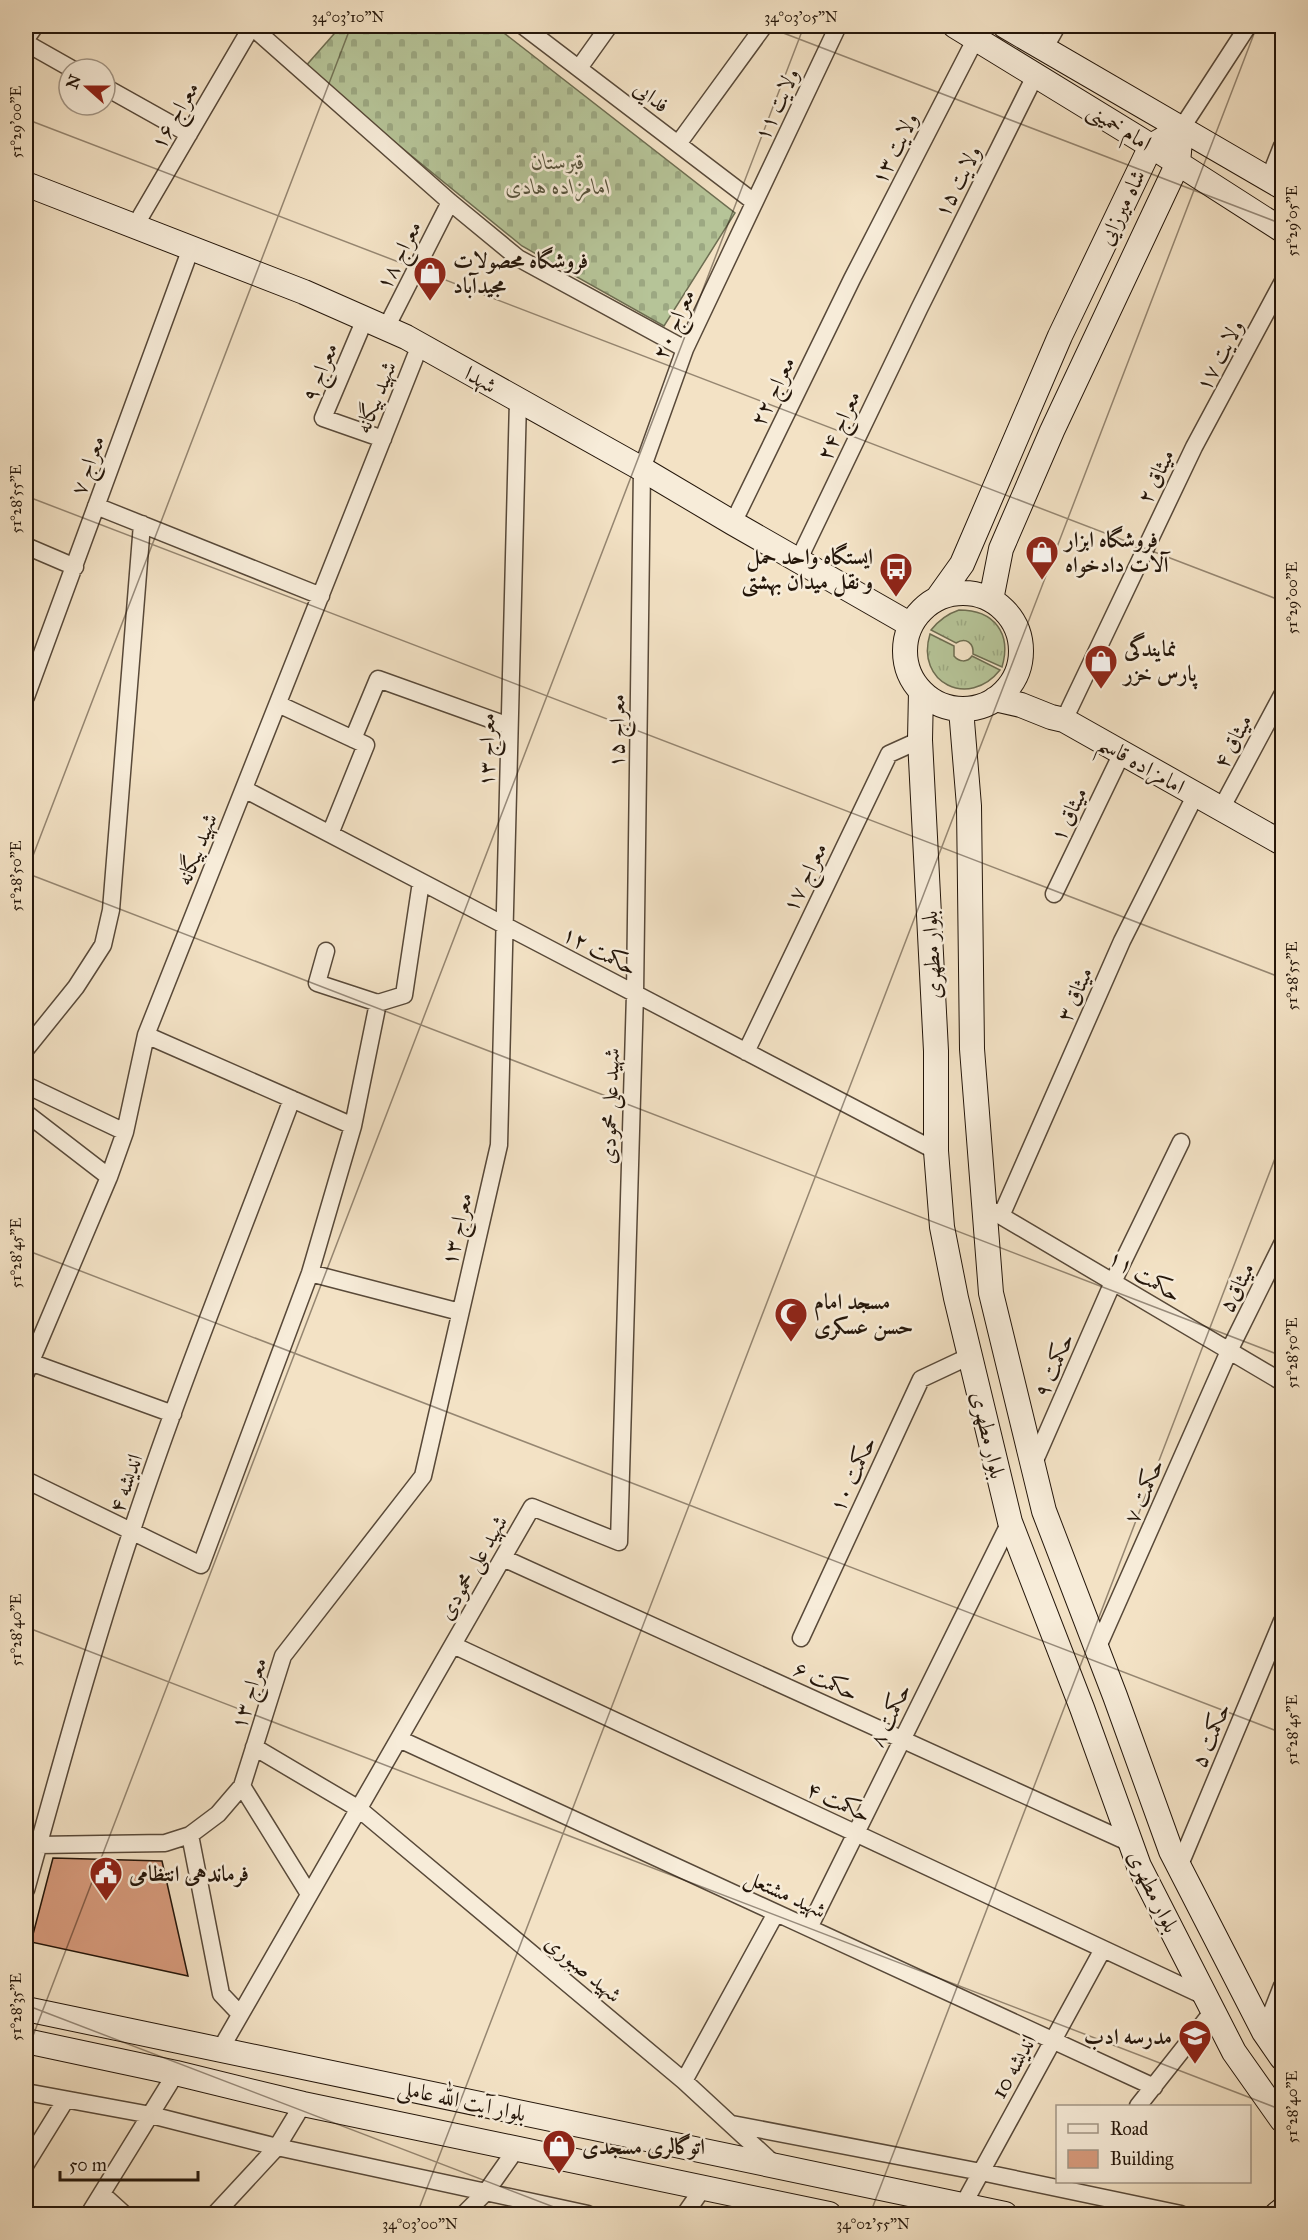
<svg xmlns="http://www.w3.org/2000/svg" width="1308" height="2240" font-family="'IM FELL Great Primer',Amiri,serif">
<style>
.grass{fill:url(#grass-tufts);stroke:#6d6d51;stroke-width:1.5}
.cemetery{fill:url(#cemetery-stones);stroke:#6d6d51;stroke-width:1.5}
.building{fill:#d79b7d;stroke:#24160a;stroke-width:1.5}
.lines{fill:none;stroke-linecap:round;stroke-linejoin:round}
.street-casing{stroke:#584939;stroke-width:19}
.secondary-casing{stroke:#24160a;stroke-width:26}
.street{stroke:#f7ecd9;stroke-width:16}
.secondary{stroke:#f7ecd9;stroke-width:24}
.ticks{fill:none;stroke:#24160a;stroke-width:1.5;stroke-opacity:0.45}
.labels{text-anchor:middle;stroke-width:5;stroke-linejoin:round;paint-order:stroke}
.street-label{font-size:22px;fill:#24160a;stroke:#f7ecd9}
.park-label{font-size:22px;font-style:italic;fill:#57533c;stroke:#f7ecd9}
.poi-label{font-size:22px;font-weight:bold;fill:#24160a;stroke:#f7ecd9;text-anchor:start}
.neatline{fill:none;stroke:#24160a;stroke-width:2}
.ticks-label{font-size:15px;text-anchor:middle;fill:#24160a}
</style>
<defs>
<pattern id="grass-tufts" width="24" height="20" patternUnits="userSpaceOnUse" patternTransform="scale(1.5)"><rect width="24" height="20" fill="#b6c498"/><path d="M3 7l-1-3M5 7V3M7 7l1-3M15 17l-1-3M17 17v-4M19 17l1-3" fill="none" stroke="#9ca882"/></pattern>
<pattern id="cemetery-stones" width="16" height="16" patternUnits="userSpaceOnUse" patternTransform="scale(1.5)"><rect width="16" height="16" fill="#b6c498"/><path d="M2 7V4a2 2 0 0 1 4 0v3zM10 15v-3a2 2 0 0 1 4 0v3z" fill="#9ca882"/></pattern>
</defs>
<rect width="100%" height="100%" fill="#f3e2c5"/>
<filter id="stains"><feTurbulence type="fractalNoise" baseFrequency=".00333" numOctaves="4"/><feColorMatrix values="0 0 0 0 .2 0 0 0 0 .09 0 0 0 0 .02 0 0 0 .5 -.17"/></filter>
<radialGradient id="worn" r=".72"><stop offset=".6" stop-color="#630" stop-opacity="0"/><stop offset="1" stop-color="#630" stop-opacity=".3"/></radialGradient>
<path class="grass" d="M959,610C994,610 1012,633 1002,667L973,654C974,643 966,637 956,643L931,630C939,620 947,614 959,610Z
M930,634L954,646V656C959,662 967,663 972,656L1000,670C969,709 915,683 930,634Z"/>
<path class="cemetery" d="M341,26H495L735,213L664,326L522,246L304,68Z"/>
<path class="building" d="M53,1858L162,1861L188,1976L31,1942Z"/>
<g class="lines">
<g class="street-casing">
<path id="street" d="M251,26L450,202L518,258L685,349
M523,26L754,202
M26,39L35,26
M26,43L72,69
M1044,49L1057,26
M579,68L609,26
M105,87L189,134
M1181,129L1248,26
M678,144L764,26
M1269,179L1282,146
M135,226L252,26
M365,319L323,418L383,439
M386,328L450,202
M96,506L321,596
M733,523L852,279L976,38
M26,546L75,567
M798,561L919,309L1036,74
M26,697L191,248
M278,704L366,745L330,834
M1064,720L1194,447L1282,283
M353,739L378,679L509,726
M244,789L936,1151
M1221,809L1282,695
M1054,894L1122,753
M326,951L317,983L378,1003
M146,1035L353,1126
M26,1049L76,987L103,945L111,910L142,524
M746,1052L889,754L920,740
M26,1085L125,1132
M26,1113L109,1177
M991,1210L1282,1382
M1001,1216L1122,941L1196,794
M310,1273L460,1312
M30,1362L173,1414
M26,1373L109,1177L125,1132L146,1035L420,345
M1033,1465L1113,1282L1181,1142
M26,1480L201,1565L310,1273L353,1126L378,1003L404,995L421,882
M503,1558L1130,1843
M801,1638L921,1379L970,1356
M453,1645L1206,1997
M1097,1649L1229,1351L1282,1244
M399,1739L1154,2087
M254,1747L359,1809L684,2081L775,2165
M242,1786L309,1894
M190,1835L221,1994L240,2014
M38,1845L165,1843L190,1835L218,1814L242,1786L283,1656L423,1476L499,1145L518,400
M1179,1867L1282,1621
M26,1890C59,1771 92,1651 131,1533C179,1387 238,1243 292,1099
M809,1928L1010,1522
M1264,2032L1282,1986
M220,2050L532,1507L619,1542L635,994L642,469L685,349L838,26
M684,2081L776,1913
M26,2092L151,2115L277,2147L588,2214
M1138,2106L1213,2011
M732,2124L981,2172L1181,2214
M26,2164L65,2101
M102,2194L124,2214
M963,2205L1103,1949
M89,2214L176,2073
M215,2214L277,2147L303,2104
M464,2214L486,2192L517,2148
M685,2214L703,2188"/>
</g>
<g class="secondary-casing">
<path id="secondary" d="M955,26L1151,146L1282,230
M1005,26L1282,187
M26,184L304,292L406,337L642,469L733,523L911,625
M905 651a58 58 0 1 1 116 0a58 58 0 1 1-116 0Z
M937,599L962,564L1060,336L1151,146L1181,129
M991,600L1001,549L1052,431L1178,163L1181,129
M921,691L920,740L936,1051V1151L942,1227L956,1298L1010,1522L1082,1708L1139,1866L1234,2052L1282,2120
M995,699L1021,705L1051,717L1064,720L1282,843
M961,709L969,806L972,1049L991,1293L1044,1511L1115,1696L1171,1851L1264,2032L1282,2058
M26,2009L1005,2214
M26,2041L176,2073L303,2104L829,2214
M1277,2214L1282,2210"/>
</g>
<use href="#street" class="street"/>
<use href="#secondary" class="secondary"/>
</g>
<path class="ticks" d="M765,26L1282,224M26,119L1282,601M26,496L1282,978M26,873L1282,1356M26,874L351,26M26,1250L1282,1733M26,1627L1282,2110M26,2005L572,2214M26,2054L804,26M417,2214L1257,26M870,2214L1282,1140"/>
<defs>
<g id="shop-pin" transform="scale(1.725)"><path d="M0 17L-7.5 6A9.5 9.5 0 1 1 7.5 6Z" fill="#8f2418" stroke="#f7ecd9"/><path d="M-5-2.5h2.3a2.7 3.5 0 0 1 5.4 0H5L5.5 6h-11ZM-1.5-2.5h3a1.5 2.3 0 0 0-3 0Z" fill="#fff"/></g>
<g id="bus-pin" transform="scale(1.725)"><path d="M0 17L-7.5 6A9.5 9.5 0 1 1 7.5 6Z" fill="#8f2418" stroke="#f7ecd9"/><path d="M-5-6H5V4H4V6H2V4H-2V6H-4V4H-5ZM-3.5-4V0h7V-4ZM-3.5 1.2v1.5H-2V1.2ZM2 1.2v1.5H3.5V1.2Z" fill="#fff"/></g>
<g id="mosque-pin" transform="scale(1.725)"><path d="M0 17L-7.5 6A9.5 9.5 0 1 1 7.5 6Z" fill="#8f2418" stroke="#f7ecd9"/><path d="M3.5-4.9A6 6 0 1 0 3.5 4.9A5 5 0 1 1 3.5-4.9Z" fill="#fff"/></g>
<g id="civic-pin" transform="scale(1.725)"><path d="M0 17L-7.5 6A9.5 9.5 0 1 1 7.5 6Z" fill="#8f2418" stroke="#f7ecd9"/><path d="M-.6-6.5H3V-4.5H.6V-3L4-1V1h2V6H-6V1h2V-1L-.6-3ZM-1.2 2.5V6h2.4V2.5Z" fill="#fff"/></g>
<g id="school-pin" transform="scale(1.725)"><path d="M0 17L-7.5 6A9.5 9.5 0 1 1 7.5 6Z" fill="#8f2418" stroke="#f7ecd9"/><path d="M0-5L7-2L0 1L-7-2ZM-4 1L0 2.5L4 1V4Q0 6-4 4Z" fill="#fff"/></g>
</defs>
<g fill-rule="evenodd">
<use href="#shop-pin" x="430" y="273"/>
<use href="#shop-pin" x="1042" y="552"/>
<use href="#bus-pin" x="896" y="569"/>
<use href="#shop-pin" x="1101" y="661"/>
<use href="#mosque-pin" x="791" y="1314"/>
<use href="#civic-pin" x="106" y="1873"/>
<use href="#school-pin" x="1195" y="2036"/>
<use href="#shop-pin" x="559" y="2146"/>
</g>
<g class="labels">
<g class="street-label">
<text transform="translate(652 96) rotate(37)" y="8">فدایی</text>
<text transform="translate(776 104) rotate(-65)" y="8">ولایت ۱۱</text>
<text transform="translate(174 115) rotate(-60)" y="8">معراج ۱۶</text>
<text transform="translate(1120 126) rotate(32)" y="8">امام خمینی</text>
<text transform="translate(894 148) rotate(-63)" y="8">ولایت ۱۳</text>
<text transform="translate(957 181) rotate(-63)" y="8">ولایت ۱۵</text>
<text transform="translate(1121 207) rotate(-64)" y="8">شاه میرزایی</text>
<text transform="translate(398 255) rotate(-63)" y="8">معراج ۱۸</text>
<text transform="translate(673 324) rotate(-66)" y="8">معراج ۲۰</text>
<text transform="translate(1219 355) rotate(-62)" y="8">ولایت ۱۷</text>
<text transform="translate(319 372) rotate(-68)" y="8">معراج ۹</text>
<text transform="translate(481 379) rotate(29)" y="8">شهدا</text>
<text transform="translate(772 391) rotate(-64)" y="8">معراج ۲۲</text>
<text transform="translate(375 397) rotate(-68)" y="8">شهید بیگانه</text>
<text transform="translate(838 425) rotate(-65)" y="8">معراج ۲۴</text>
<text transform="translate(87 465) rotate(-70)" y="8">معراج ۷</text>
<text transform="translate(1155 476) rotate(-64)" y="8">میثاق ۲</text>
<text transform="translate(616 731) rotate(-89)" y="8">معراج ۱۵</text>
<text transform="translate(1232 741) rotate(-62)" y="8">میثاق ۴</text>
<text transform="translate(486 750) rotate(-89)" y="8">معراج ۱۳</text>
<text transform="translate(1142 764) rotate(30)" y="8">امامزاده قاسم</text>
<text transform="translate(1068 814) rotate(-64)" y="8">میثاق ۱</text>
<text transform="translate(196 849) rotate(-68)" y="8">شهید بیگانه</text>
<text transform="translate(804 877) rotate(-64)" y="8">معراج ۱۷</text>
<text transform="translate(600 950) rotate(28)" y="8">حکمت ۱۲</text>
<text transform="translate(931 955) rotate(-93)" y="8">بلوار مطهری</text>
<text transform="translate(1074 994) rotate(-66)" y="8">میثاق ۳</text>
<text transform="translate(609 1106) rotate(-88)" y="8">شهید علی محمودی</text>
<text transform="translate(456 1229) rotate(-77)" y="8">معراج ۱۳</text>
<text transform="translate(1145 1275) rotate(31)" y="8">حکمت ۱۱</text>
<text transform="translate(1236 1287) rotate(-63)" y="8">میثاق۵</text>
<text transform="translate(1053 1365) rotate(-66)" y="8">حکمت ۹</text>
<text transform="translate(989 1435) rotate(77)" y="8">بلوار مطهری</text>
<text transform="translate(852 1474) rotate(-65)" y="8">حکمت ۱۰</text>
<text transform="translate(125 1483) rotate(-70)" y="8">اندیشه ۴</text>
<text transform="translate(1143 1491) rotate(-66)" y="8">حکمت ۷</text>
<text transform="translate(472 1567) rotate(-60)" y="8">شهید علی محمودی</text>
<text transform="translate(826 1680) rotate(24)" y="8">حکمت ۶</text>
<text transform="translate(248 1693) rotate(-72)" y="8">معراج ۱۳</text>
<text transform="translate(889 1715) rotate(-64)" y="8">حکمت ۸</text>
<text transform="translate(1210 1735) rotate(-67)" y="8">حکمت ۵</text>
<text transform="translate(839 1801) rotate(25)" y="8">حکمت ۴</text>
<text transform="translate(1154 1891) rotate(64)" y="8">بلوار مطهری</text>
<text transform="translate(786 1893) rotate(25)" y="8">شهید مشتعل</text>
<text transform="translate(584 1968) rotate(40)" y="8">شهید صبوری</text>
<text transform="translate(1013 2066) rotate(-61)" y="8">اندیشه 10</text>
<text transform="translate(462 2100) rotate(12)" y="8">بلوار آیت‌ الله عاملی</text>
</g>
<g class="park-label">
<text x="558" y="169">قبرستان<tspan x="558" dy="25">امامزاده هادی</tspan></text>
</g>
<g class="poi-label">
<text x="453" y="268">فروشگاه محصولات<tspan x="453" dy="25">مجیدآباد</tspan></text>
<text x="1065" y="547">فروشگاه ابزار<tspan x="1065" dy="25">آلات دادخواه</tspan></text>
<text x="873" y="564" text-anchor="end">ایستگاه واحد حمل<tspan x="873" dy="25">و نقل میدان بهشتی</tspan></text>
<text x="1124" y="656">نمایندگی<tspan x="1124" dy="25">پارس خزر</tspan></text>
<text x="814" y="1309">مسجد امام<tspan x="814" dy="25">حسن عسکری</tspan></text>
<text x="129" y="1881">فرماندهی انتظامی</text>
<text x="1172" y="2044" text-anchor="end">مدرسه ادب</text>
<text x="582" y="2154">اتوگالری مسجدی</text>
</g>
</g>
<rect width="1308" height="2240" fill="none" stroke="#f3e2c5" stroke-width="66"/>
<rect x="1056" y="2105" width="195" height="78" fill="#f7ecd9" stroke="#a39686" stroke-width="1.5"/>
<rect x="1068" y="2124" width="30" height="9" fill="#f7ecd9" stroke="#a39686" stroke-width="1.5"/>
<text x="1110" y="2135" font-size="18" fill="#24160a">Road</text>
<rect x="1068" y="2150" width="30" height="18" fill="#d79b7d" stroke="#a39686" stroke-width="1.5"/>
<text x="1110" y="2165" font-size="18" fill="#24160a">Building</text>
<g transform="translate(87 87) rotate(291)"><circle r="28" fill="#f7ecd9" stroke="#a39686" stroke-width="1.5"/>
<path d="M0-4.5L10 22L0 15L-10 22Z" fill="#8f2418"/>
<text y="-9" font-size="16" font-weight="bold" text-anchor="middle" fill="#24160a">N</text>
</g>
<path d="M60 2171v9h138v-9" fill="none" stroke="#24160a" stroke-width="3"/>
<text x="69" y="2171" font-size="18" fill="#24160a" stroke="#f7ecd9" stroke-width="4.5" paint-order="stroke">50 m</text>
<rect x="33" y="33" width="1242" height="2174" class="neatline"/>
<g class="ticks-label">
<text x="348" y="22">34°03'10"N</text>
<text x="801" y="22">34°03'05"N</text>
<text transform="translate(16 122) rotate(-90)" y="5">51°29'00"E</text>
<text transform="translate(1292 221) rotate(-90)" y="5">51°29'05"E</text>
<text transform="translate(16 499) rotate(-90)" y="5">51°28'55"E</text>
<text transform="translate(1292 598) rotate(-90)" y="5">51°29'00"E</text>
<text transform="translate(16 876) rotate(-90)" y="5">51°28'50"E</text>
<text transform="translate(1292 976) rotate(-90)" y="5">51°28'55"E</text>
<text transform="translate(16 1253) rotate(-90)" y="5">51°28'45"E</text>
<text transform="translate(1292 1353) rotate(-90)" y="5">51°28'50"E</text>
<text transform="translate(16 1630) rotate(-90)" y="5">51°28'40"E</text>
<text transform="translate(1292 1730) rotate(-90)" y="5">51°28'45"E</text>
<text transform="translate(16 2007) rotate(-90)" y="5">51°28'35"E</text>
<text transform="translate(1292 2107) rotate(-90)" y="5">51°28'40"E</text>
<text x="420" y="2229">34°03'00"N</text>
<text x="873" y="2229">34°02'55"N</text>
</g>
<rect width="100%" height="100%" filter="url(#stains)"/>
<rect width="100%" height="100%" fill="url(#worn)"/>
</svg>
